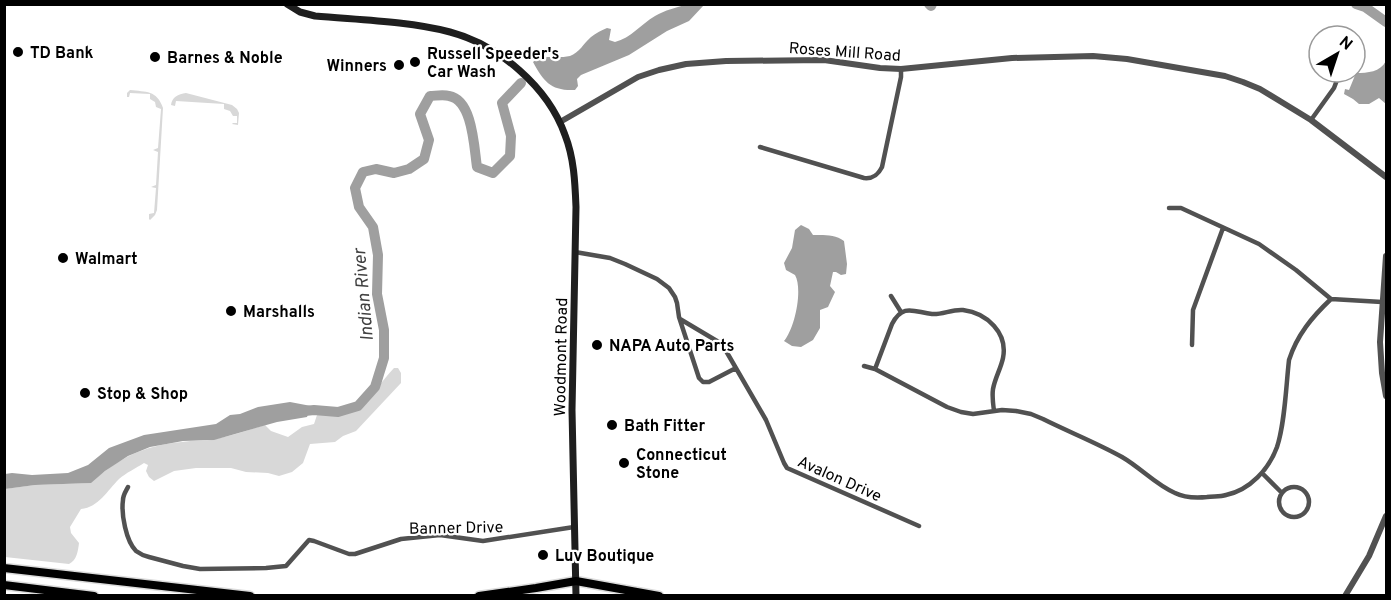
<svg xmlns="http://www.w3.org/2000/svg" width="1391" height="600" font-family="Overpass,sans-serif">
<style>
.green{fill:#d8d8d8}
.water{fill:#9f9f9f}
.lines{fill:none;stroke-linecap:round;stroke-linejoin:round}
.river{stroke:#9f9f9f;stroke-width:10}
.motorway-casing{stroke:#dbdbdb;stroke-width:11}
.minor{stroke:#515151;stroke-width:4.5}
.tertiary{stroke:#515151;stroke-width:6}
.secondary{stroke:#1e1e1e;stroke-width:7}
.motorway{stroke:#000;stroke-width:8}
.poi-dot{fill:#000;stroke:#fff;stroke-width:2}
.labels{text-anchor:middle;stroke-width:4.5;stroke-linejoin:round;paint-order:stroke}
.street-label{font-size:16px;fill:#000;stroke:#fff}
.poi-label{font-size:16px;font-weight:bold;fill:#000;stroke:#fff;text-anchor:start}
.water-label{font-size:18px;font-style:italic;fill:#404040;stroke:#fff}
</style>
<rect width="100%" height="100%" fill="#fff"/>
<path class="green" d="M130,90C146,92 157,90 163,108L157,210L155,215L150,220L149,219V214L154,213L156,188L151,187L156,185L158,152L153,150L158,148L161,109L156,107L155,102L150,99V94L130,93L129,97H127V93Z
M186,93L232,105L237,109L239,113L238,125L232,124L233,123H237V116H233L230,111L224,109V104L176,101L175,106L171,105C172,97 178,94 186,93Z
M394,368H398L401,373V383L356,431L343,436L335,442L310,444L303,463L292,472L279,476L268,473L246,472L231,468H196L174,471L154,481L149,477L146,471L148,465L144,463C136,468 126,473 119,479C107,491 99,507 81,509L70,527L71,533L79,543C78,551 77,560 69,564L5,557L4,489L35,485L90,483C121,457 142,446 182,442C193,440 205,442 215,439C232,436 248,430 265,425L271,431L288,437L302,427L314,424L317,415L321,408L335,407L355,409C371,398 381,382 394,368Z"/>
<path class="water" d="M687,4L704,5L689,21L667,31L629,55L581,75L577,79L578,86L575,90C551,91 544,82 533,62C544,54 557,59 570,56C579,53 584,43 591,37C596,33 602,30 607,28L611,29L609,40L615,42C631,38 641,24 655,16C665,10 676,8 687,4Z
M1386,61V104L1379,98L1369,104H1359L1353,99L1344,94L1345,89L1349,90L1356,73C1368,73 1380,72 1386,61Z
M801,225L809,229L813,235C823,235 835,234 844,241L847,264L846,274L841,275L836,272H833L830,286L835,292L828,307L820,310V328L813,340L801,347L792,346L784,341C795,328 803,289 795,275L786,270L784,263L792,248L795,230Z
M290,402L311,406L307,417L277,422L214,440L183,441L150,447L128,456L105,471L91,483L35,485L5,489V474L12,473L32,475L68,473L88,465L109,448L144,435L216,424L230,415L240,414L258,407Z"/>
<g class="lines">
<path class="river" d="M929,4L931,6L932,4
M1356,4L1365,7L1386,22
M296,412L314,410L338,412L358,406L375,387L384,358V330L377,294L378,255L373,227L359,207L355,188L363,172L376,169L394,173L409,169L424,159L429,140L420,114L430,96C435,96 443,94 449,96C473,100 474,148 477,167L493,173L510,156L511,136L502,103L521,83"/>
<g class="motorway-casing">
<path id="motorway" d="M4,568L250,596
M4,585L94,596
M479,596L536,588L576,581L659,596"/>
</g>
<path class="minor" d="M1311,120L1334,88L1340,72
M760,147L864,178C873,179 878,175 882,167L901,77V69
M1169,208H1181L1259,244L1296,270L1331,299L1382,302
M575,252L610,258L625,264L657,279L669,288L675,297L677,303L679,317L699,378L703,382H709L736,368
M891,296L901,312
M680,319L722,344L766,420L784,463L787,468L919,526
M1192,345L1193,310L1223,228
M864,366L875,369L947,407L961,412L973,414L1002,410L1016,411L1031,414L1043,419C1069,432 1097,443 1122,457C1141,468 1156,485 1175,493C1185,498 1197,498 1207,497C1213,496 1220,497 1226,495C1250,490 1269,469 1277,447C1285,423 1286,386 1289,360C1297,335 1312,317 1331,299
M875,369L892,324C903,303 914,312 932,314C942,315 952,309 963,310C987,313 1008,333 1003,358C1001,368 995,378 993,389C992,396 993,404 994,411
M1262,473L1282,493
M128,487C126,491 123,495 123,500C121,514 126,541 136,551C140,554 145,556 149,557L183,566L200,569L266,568L286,566L309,540L314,541L349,554H355L401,539L440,535L483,541L574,527
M1279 502a15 15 0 1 1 30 0a15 15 0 1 1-30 0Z"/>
<path class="tertiary" d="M560,122L638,77L659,70L686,64L726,61L824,60L880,68L901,69L1012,58L1093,56L1127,59L1225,76L1243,82L1260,89L1311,120L1386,177
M1386,256L1380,342L1382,373L1386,396
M1345,596L1369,556L1386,516"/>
<path class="secondary" d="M287,4L300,12L315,16C359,20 407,21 450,32C499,45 548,87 565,135C574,158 575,182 576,207L572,410L576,596"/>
<use href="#motorway" class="motorway"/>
</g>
<g class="poi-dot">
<circle cx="18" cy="52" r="6"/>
<circle cx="155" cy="57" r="6"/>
<circle cx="415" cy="62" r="6"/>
<circle cx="399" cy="65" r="6"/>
<circle cx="63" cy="258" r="6"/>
<circle cx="231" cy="311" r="6"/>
<circle cx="597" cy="345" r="6"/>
<circle cx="85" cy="393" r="6"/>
<circle cx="612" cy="425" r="6"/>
<circle cx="624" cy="463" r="6"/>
<circle cx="543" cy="555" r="6"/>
</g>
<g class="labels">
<g class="street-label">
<text transform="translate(845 51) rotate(4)" y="6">Roses Mill Road</text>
<text transform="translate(560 357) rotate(-89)" y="6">Woodmont Road</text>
<text transform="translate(840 478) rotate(24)" y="6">Avalon Drive</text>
<text transform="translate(456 527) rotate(-1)" y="6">Banner Drive</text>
</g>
<g class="poi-label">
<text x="30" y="58">TD Bank</text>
<text x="427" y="59">Russell Speeder's<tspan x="427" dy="18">Car Wash</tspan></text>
<text x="167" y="63">Barnes &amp; Noble</text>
<text x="387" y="71" text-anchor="end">Winners</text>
<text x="75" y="264">Walmart</text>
<text x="243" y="317">Marshalls</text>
<text x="609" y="351">NAPA Auto Parts</text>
<text x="97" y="399">Stop &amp; Shop</text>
<text x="624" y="431">Bath Fitter</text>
<text x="636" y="460">Connecticut<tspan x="636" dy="18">Stone</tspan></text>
<text x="555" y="561">Luv Boutique</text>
</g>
<g class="water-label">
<text transform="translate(363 295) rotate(-95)" y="6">Indian River</text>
</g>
</g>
<rect width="1391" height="600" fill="none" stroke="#000000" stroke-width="12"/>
<g transform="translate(1337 54) rotate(39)"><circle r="28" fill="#ffffff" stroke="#999999" stroke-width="1.5"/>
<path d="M0-4.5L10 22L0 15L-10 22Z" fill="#000000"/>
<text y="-9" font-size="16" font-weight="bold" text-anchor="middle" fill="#000000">N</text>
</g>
</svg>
